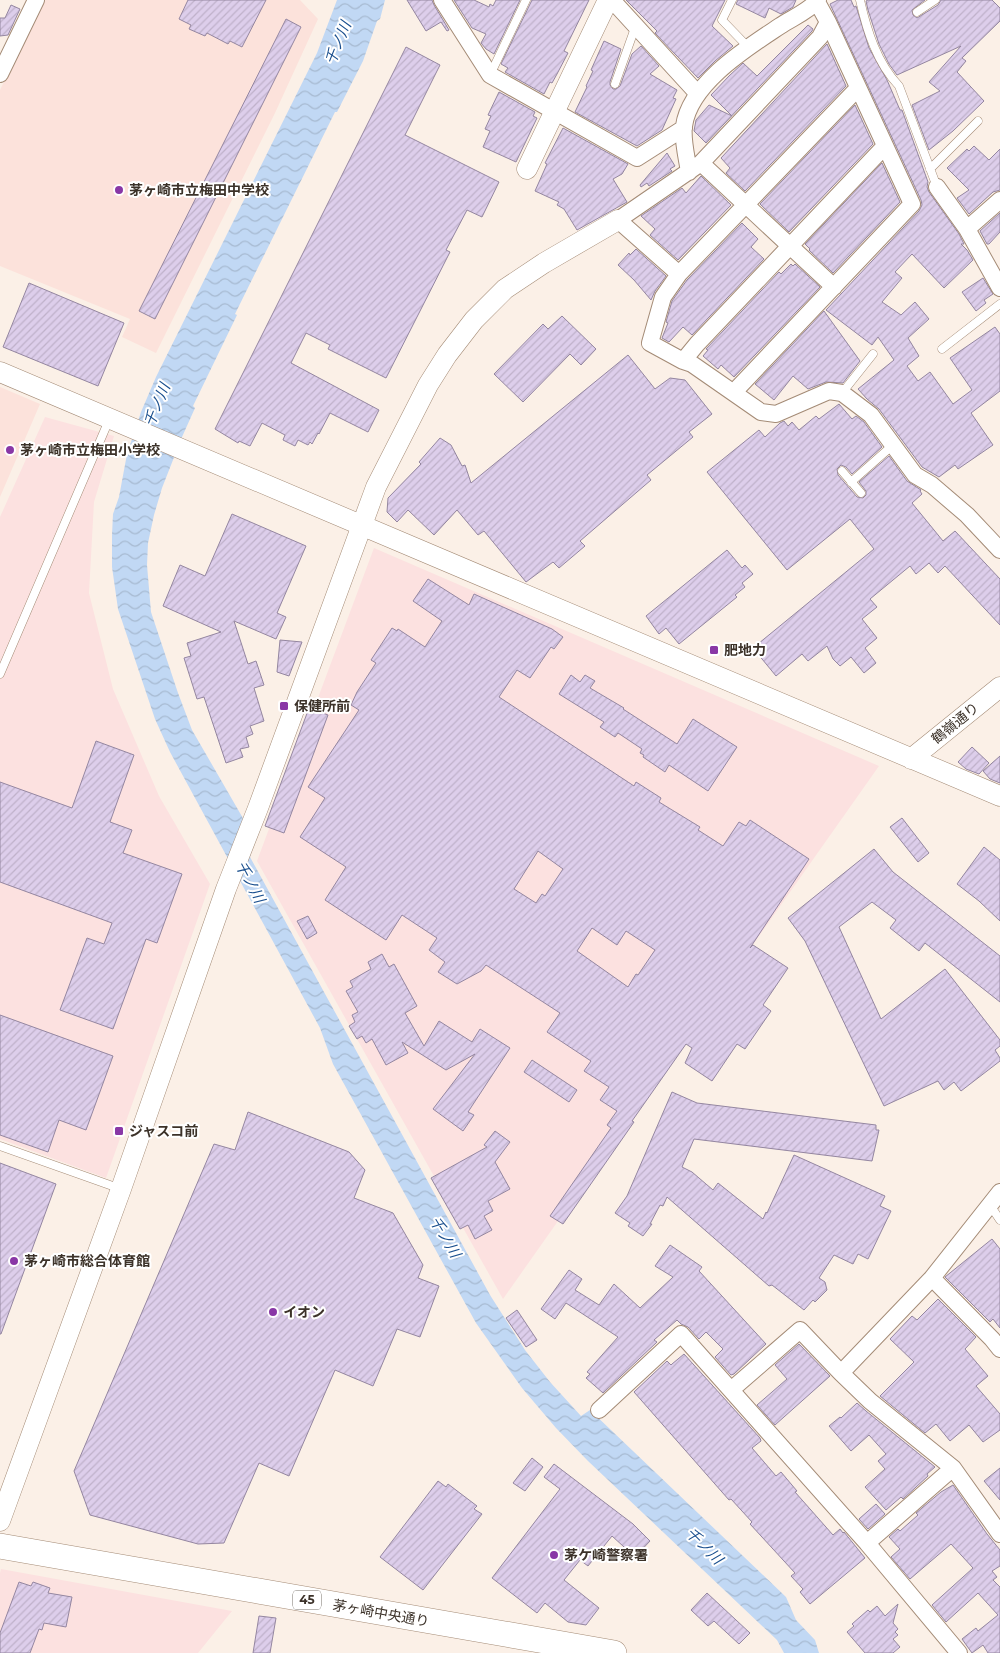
<svg xmlns="http://www.w3.org/2000/svg" width="1000" height="1653" font-family="Montserrat,'Noto Sans JP',sans-serif">
<style>
.industrial{fill:#fce1e0}
.education{fill:#fce2db}
.water{fill:url(#water-waves)}
.building{fill:url(#building-hatch);stroke:#9486a0;fill-rule:evenodd}
.lines{fill:none;stroke-linecap:round;stroke-linejoin:round}
.service-casing{stroke:#a48b76;stroke-width:9}
.minor-casing{stroke:#a48b76;stroke-width:18}
.tertiary-casing{stroke:#a48b76;stroke-width:21}
.primary-casing{stroke:#a48b76;stroke-width:26}
.service{stroke:#fff;stroke-width:8}
.minor{stroke:#fff;stroke-width:16}
.tertiary{stroke:#fff;stroke-width:20}
.primary{stroke:#fff;stroke-width:25}
.poi-dot{fill:#8937a6;stroke:#fff;stroke-width:2}
.labels{text-anchor:middle;stroke-width:4;stroke-linejoin:round;paint-order:stroke}
.shield{fill:#fff;stroke:#767069;stroke-width:1}
.shield-label{font-size:12px;font-weight:bold;fill:#3c3229}
.poi-label{font-size:14px;font-weight:bold;fill:#3c3229;stroke:#fff;text-anchor:start}
.street-label{font-size:14px;fill:#3c3229;stroke:#fff}
.water-label{font-size:15px;font-style:italic;fill:#1a4f8e;stroke:#fff}
</style>
<defs>
<pattern id="water-waves" width="16" height="10" patternUnits="userSpaceOnUse" patternTransform="scale(1.25)"><rect width="16" height="10" fill="#c1d8f4"/><path d="M0 5q4-4 8 0t8 0" fill="none" stroke="#a7bad1"/></pattern>
<pattern id="building-hatch" width="6" height="6" patternUnits="userSpaceOnUse" patternTransform="scale(1.25)"><rect width="6" height="6" fill="#ddceeb"/><path d="M-1 1l2-2M0 6l6-6M5 7l2-2" fill="none" stroke="#bfb1ca"/></pattern>
</defs>
<rect width="100%" height="100%" fill="#fbf0e7"/>
<path class="industrial" d="M45,417L114,436L94,502L89,593L113,689L159,796L210,884L106,1178L0,1139V517Z
M374,548L879,766L503,1299L257,861Z
M1,1569L232,1611L198,1653H0V1573Z"/>
<path class="education" d="M46,0H300L318,19L275,113L156,353L122,337L130,319L0,266V90L43,1Z
M0,387L40,404L0,497Z"/>
<path class="water" d="M337,0H385L380,19L377,21L363,61L337,112H335L235,314L237,315L193,406L195,408L182,437L162,488L154,515L148,543L147,565L151,612L178,693L192,730L255,839L250,857L490,1295L525,1350L550,1382L581,1416L590,1410L786,1597L796,1620L815,1640L819,1653H784L777,1640L588,1461L556,1428L522,1388L476,1323L333,1064L320,1028L170,752L155,719L118,609L112,567V535L113,514L119,497L127,454L141,412L156,377L317,53Z"/>
<path class="building" d="M188,0H266L242,47L230,41L228,44L207,33L205,36L189,29L191,25L179,19Z
M407,0H432L434,5L449,30L447,31L441,22L426,31Z
M454,0H474L489,7L490,4L493,6L496,0H520L494,54L486,49L481,43L486,34L472,28Z
M532,0H589L564,51L568,53L557,74L552,83L550,82L544,94L505,72L508,68L501,64Z
M626,0H725L712,26L733,46L715,61L698,78L655,33L657,31Z
M738,0H796L793,7L781,14L769,8L765,18L736,4Z
M838,0H851L854,7L856,6L869,48L887,80L900,110H902L928,182L927,187L929,192L959,234L964,244H961L967,250L973,260L944,288L912,254L895,272L902,278L882,302L901,315L915,302L929,319L908,338L919,356L907,366L918,381L930,372L953,404L972,390L950,358L995,327L1000,334V391L971,413L993,445L958,469L955,465L939,477L922,467L879,409L867,399L858,389L894,360L878,337L872,345L826,310L919,211L922,205L921,200L830,4Z
M868,0H925L912,10L913,15L917,18L938,5L941,0H992L1000,8V21L962,58L966,61L957,72L984,101L953,131L929,150L912,105L940,91L929,82L961,46L897,75L889,64L879,44L868,10L866,1Z
M11,5L20,9L8,35L0,36V18H5Z
M286,19L301,27L155,319L139,311Z
M808,25L813,29L812,31L706,143L694,131L696,120L709,105L732,116L711,95L729,76L743,63L757,76Z
M604,41L621,49L610,82V85L613,89H616L620,86L632,54L641,46L659,66L650,74L677,90L673,98L676,99L662,130L637,146L575,112L587,87L586,86L593,71L591,70Z
M827,44L846,86L745,191L726,173L730,168L721,158Z
M406,47L440,65L405,135L499,182L482,217L467,210L446,250L450,252L386,378L328,349L330,345L306,333L291,363L379,410L368,432L330,413L319,434L318,433L312,444L310,442L308,445L298,440L295,446L283,440L285,435L262,423L250,446L239,441L238,443L215,429Z
M499,92L535,112L533,116L537,118L516,162L483,147L490,131L485,129L491,116L488,115Z
M855,105L873,144L789,232L760,204Z
M563,128L628,164L622,174L613,179L627,202L577,230L564,209L557,205L559,202L535,191L547,164L545,163Z
M974,146L989,160L1000,149V190L993,192L969,214L957,198L969,190L947,168L967,149L969,151Z
M667,153L675,166L670,169L672,171L649,186L647,183L641,187L640,185Z
M882,163L900,202L833,273L809,250L810,249L805,244Z
M701,176L731,205L678,260L650,235L655,229L641,216L682,188L686,193Z
M1000,213V232L989,244H987L980,231Z
M742,223L758,239L751,247L764,259L692,335L683,327L669,342L662,338L668,323L666,322L672,301L687,280Z
M636,249L666,276L655,291L651,300L634,280L618,265L629,253L630,255Z
M791,264L793,266L795,264L820,287L734,377L721,365L718,369L703,356L708,350L706,349L779,272L781,274Z
M983,278L993,294L984,300L986,303L976,311L962,292Z
M29,283L124,323L98,386L3,347Z
M824,311L860,361L843,383L826,382L808,389L793,376L774,400L755,384Z
M562,316L596,349L581,365L570,354L523,402L494,374L543,324L548,329Z
M628,355L655,389L670,378L685,380L712,414L689,432L693,437L647,475L651,480L580,541L585,546L559,568L553,562L526,582L484,531L478,535L457,510L434,535L408,510L397,522L387,512L388,498L421,464L419,462L440,438L451,445L462,466L465,465L471,483Z
M839,404L852,419L856,416L864,422L882,447L852,474L846,467L841,465L837,469L838,475L857,497L863,498L866,495V491L859,482L889,456L907,481L921,490L920,491L922,494L912,503L943,541L955,531L1000,579V625L945,566L938,573L929,563L916,574L910,566L870,599L877,607L862,619L877,638L865,648L876,663L864,673L851,657L840,666L833,659L827,646L808,661L802,654L776,676L753,648L874,549L850,519L787,570L707,472L759,430L765,437L780,423L784,421L788,426L792,422L799,430L816,416L819,419Z
M232,514L306,546L277,613L286,617L276,639L234,621L248,664L256,661L264,685L254,688L264,721L250,726L253,734L246,737L249,747L240,749L243,757L226,763L204,697L197,699L184,658L191,656L187,643L221,632L163,606L180,565L205,576Z
M727,550L742,568L745,565L753,574L742,583L745,587L735,595L737,597L679,644L666,628L659,634L646,616Z
M428,579L469,605L474,594L552,629L563,637L554,649L551,647L530,678L517,670L499,697L634,786L636,782L661,798L659,802L700,827L698,830L723,846L739,822L746,826L750,820L809,859L750,948L753,945L788,968L763,1005L771,1011L745,1049L737,1044L712,1081L685,1063L692,1048L686,1044L632,1121L634,1122L563,1224L550,1216L611,1128L607,1125L617,1111L600,1100L609,1087L584,1071L591,1061L547,1032L560,1013L486,965L481,971L457,984L438,972L445,962L429,950L437,938L402,915L386,940L325,900L346,867L300,837L325,798L308,787L359,710L351,705L357,692L376,663L371,660L392,628L397,631L398,629L425,647L442,621L413,601ZM538,851L563,869L545,896L542,894L536,903L514,889ZM592,928L617,945L626,931L655,950L638,975L636,974L628,987L577,951Z
M280,640L302,642L289,676L277,672Z
M571,675L580,682L585,675L595,681L590,688L624,708L623,709L677,744L693,719L737,747L708,791L669,765L665,772L643,757L644,755L640,753L642,749L618,733L615,737L600,727L604,722L559,694Z
M309,708L328,715L284,833L265,826Z
M96,741L134,755L110,822L132,830L123,853L182,874L157,943L146,939L113,1029L60,1010L87,938L104,944L112,923L0,882V782L72,808Z
M972,747L989,763L979,774L966,769L958,762Z
M1000,756V783L990,779L983,771Z
M902,818L929,853L918,862L890,827Z
M984,847L1000,860V921L979,901L957,884Z
M874,849L893,872L1000,956V1002L925,943L919,951L890,928L896,920L872,902L839,927L881,1019L945,969L1000,1040V1046L995,1050L1000,1058V1061L961,1091L954,1082L944,1090L938,1081L884,1106L805,941L788,918Z
M308,916L317,933L307,939L297,921Z
M382,954L389,967L394,964L417,1006L405,1013L424,1046L439,1021L472,1042L480,1029L510,1048L468,1112L474,1115L463,1131L433,1109L475,1054L446,1070L402,1042L408,1053L386,1065L372,1039L366,1043L362,1036L357,1039L349,1026L355,1022L352,1015L358,1012L346,991L353,987L350,981L371,969L368,962Z
M0,1015L113,1056L86,1130L59,1120L48,1152L0,1135Z
M532,1060L577,1090L569,1102L524,1072Z
M672,1092L697,1103L876,1125V1130H879L872,1161L694,1139L682,1167L692,1172L713,1190L718,1183L763,1219L766,1212L767,1213L794,1155L885,1196L880,1206L891,1211L868,1259L858,1254L853,1264L834,1255L819,1278L825,1282L827,1290L815,1302L813,1300L804,1310L772,1285L769,1286L667,1197L663,1206L660,1205L650,1224H652L643,1236L628,1226L630,1223L615,1213L627,1196Z
M248,1112L349,1152L365,1170L354,1198L393,1213L423,1265L418,1278L439,1286L420,1337L397,1329L373,1386L335,1370L289,1476L259,1463L224,1543L198,1544L90,1515L74,1471L214,1144L235,1150Z
M495,1131L510,1142L495,1162L510,1189L488,1201L493,1211L484,1216L492,1230L475,1239L468,1225L460,1229L431,1178L487,1147L484,1145Z
M0,1163L56,1184L1,1334H0Z
M992,1239L1000,1249V1328L993,1319L990,1322L945,1277Z
M670,1245L702,1267L699,1271L766,1344L734,1374L731,1375L715,1357L723,1349L706,1332L699,1339L688,1327L681,1324L677,1320L654,1340L657,1342L603,1393L586,1378L590,1374L587,1372L618,1337L566,1303L555,1319L541,1309L569,1270L582,1279L575,1290L599,1305L614,1284L640,1308L673,1277L655,1266Z
M938,1299L976,1337L965,1349L988,1376L976,1386L1000,1414V1430L983,1442L969,1425L950,1441L936,1424L925,1433L880,1396L914,1362L890,1339L912,1316L917,1320Z
M517,1310L537,1340L526,1347L506,1318Z
M799,1344L830,1376L775,1425L757,1405L787,1379L775,1365Z
M684,1354L760,1438L761,1441L752,1448L776,1476L781,1472L797,1491L795,1492L833,1535L840,1529L843,1533L844,1532L865,1558L810,1604L800,1592L803,1589L791,1576L795,1573L750,1524L752,1522L731,1499L729,1500L634,1392L667,1361L671,1365L672,1364Z
M857,1403L866,1411L935,1467L927,1474L928,1476L903,1499L901,1497L886,1510L865,1487L885,1469L878,1461L886,1454L869,1435L851,1451L829,1426L840,1417L841,1418Z
M532,1458L543,1467L525,1491L513,1483Z
M554,1464L633,1524L650,1541L635,1557L612,1536L588,1566L580,1560L564,1580L599,1608L586,1625L568,1622L545,1603L537,1613L492,1578L560,1489L544,1477Z
M1000,1468V1500L984,1481Z
M438,1481L446,1487L448,1484L477,1506L474,1509L482,1514L423,1590L380,1557Z
M953,1485L987,1534L1000,1550V1566L992,1571L997,1577L993,1580L1000,1587V1653H988L983,1645L972,1653L962,1639L976,1628L978,1631L998,1615L978,1593L946,1622L932,1605L973,1568L951,1544L910,1579L891,1557L900,1549L889,1537L898,1529L900,1531L918,1515L916,1513L941,1492Z
M876,1504L885,1514L868,1529L859,1519Z
M19,1582L31,1586L33,1582L50,1588L48,1593L72,1597L66,1627L44,1623L42,1630L39,1629L30,1653H0V1633Z
M707,1593L750,1633L739,1644L714,1621L708,1626L691,1610Z
M898,1604L893,1623L898,1629L895,1632L898,1635L893,1639L900,1647L893,1653H865L847,1632L854,1626L852,1624L868,1610L870,1612L877,1606L885,1616Z
M259,1616L276,1618L270,1653H253Z"/>
<g class="lines">
<g class="service-casing">
<path id="service" d="M732,0L722,20L748,47
M860,0C867,31 877,63 899,86L937,187
M917,12L935,0
M490,75L526,0
M615,84L636,25
M930,169L978,121
M942,349L1000,304
M842,393L873,354
M842,471L861,493
M851,482L893,445
M0,674L109,420
M0,1146L121,1189
M990,1205L1000,1220"/>
</g>
<g class="minor-casing">
<path id="minor" d="M442,0L490,75L637,158L684,128
M612,0L698,94
M828,22L820,37L701,163L618,220L679,274L663,297L650,343L683,361L692,364L761,412L776,414L829,391L842,393L871,415L915,475L932,485L967,515L1000,550
M0,74L36,0
M701,163L834,287
M689,172C687,158 682,140 684,126C690,83 747,48 780,26C792,18 809,11 818,0
M937,187L967,229L1000,288
M967,229L1000,200
M679,274L858,88
M683,361L697,344L885,146
M734,392L912,204L828,22L817,2
M1000,1192L932,1278L841,1373L870,1401L953,1468L1000,1534
M932,1278L992,1339L1000,1349
M731,1390L800,1330L841,1373
M599,1410L681,1334L867,1543L959,1653
M867,1543L953,1468"/>
</g>
<g class="tertiary-casing">
<path id="tertiary" d="M527,169L608,0
M0,372L1000,796
M911,759L1000,687
M0,1521L121,1189L226,889L258,808L376,487L428,385L447,355L474,320L505,289L544,263L618,220"/>
</g>
<g class="primary-casing">
<path id="primary" d="M0,1546L614,1653"/>
</g>
<use href="#service" class="service"/>
<use href="#minor" class="minor"/>
<use href="#tertiary" class="tertiary"/>
<use href="#primary" class="primary"/>
</g>
<g class="poi-dot">
<circle cx="119" cy="190" r="5"/>
<circle cx="10" cy="450" r="5"/>
<rect x="709" y="645" width="10" height="10" rx="2.5"/>
<rect x="279" y="701" width="10" height="10" rx="2.5"/>
<rect x="114" y="1126" width="10" height="10" rx="2.5"/>
<circle cx="14" cy="1261" r="5"/>
<circle cx="273" cy="1312" r="5"/>
<circle cx="554" cy="1555" r="5"/>
</g>
<g class="labels">
<rect class="shield" x="293" y="1590.5" width="28" height="19" rx="4"/>
<g class="shield-label">
<text x="307" y="1604">45</text>
</g>
<g class="poi-label">
<text x="129" y="195">茅ヶ崎市立梅田中学校</text>
<text x="20" y="455">茅ヶ崎市立梅田小学校</text>
<text x="724" y="655">肥地力</text>
<text x="294" y="711">保健所前</text>
<text x="129" y="1136">ジャスコ前</text>
<text x="24" y="1266">茅ヶ崎市総合体育館</text>
<text x="283" y="1317">イオン</text>
<text x="564" y="1560">茅ケ崎警察署</text>
</g>
<g class="street-label">
<text transform="translate(955 723) rotate(-39)" y="5">鶴嶺通り</text>
<text transform="translate(381 1613) rotate(10)" y="5">茅ヶ崎中央通り</text>
</g>
<g class="water-label">
<text transform="translate(338 43) rotate(-68)" y="5">千ノ川</text>
<text transform="translate(157 405) rotate(-68)" y="5">千ノ川</text>
<text transform="translate(250 882) rotate(62)" y="5">千ノ川</text>
<text transform="translate(445 1237) rotate(59)" y="5">千ノ川</text>
<text transform="translate(704 1546) rotate(45)" y="5">千ノ川</text>
</g>
</g>
</svg>
